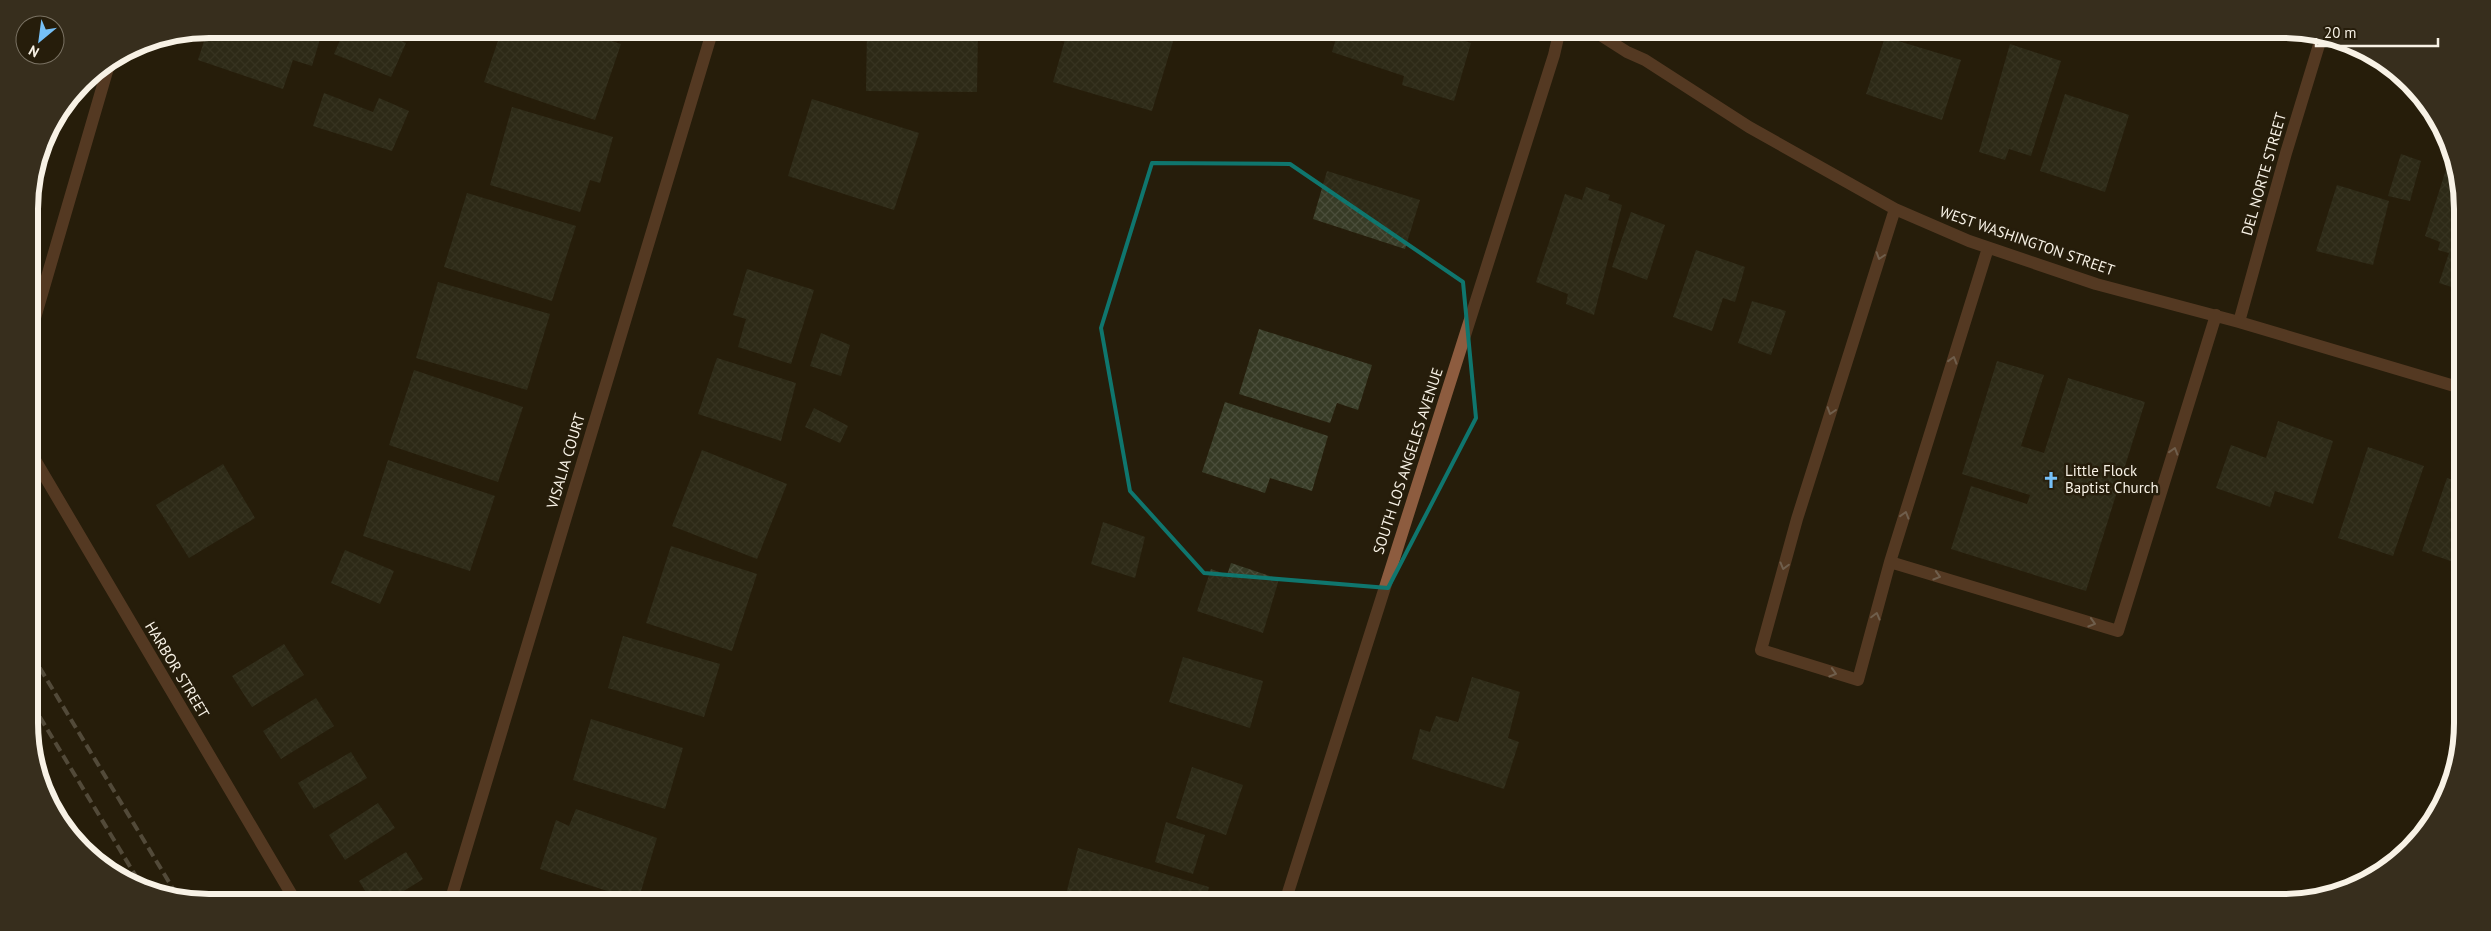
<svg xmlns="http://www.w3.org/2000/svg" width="2491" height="931" font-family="'PT Sans',sans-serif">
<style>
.building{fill:url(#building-cross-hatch)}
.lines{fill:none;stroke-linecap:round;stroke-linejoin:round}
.minor{stroke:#8d5c3f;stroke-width:12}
.rail{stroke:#888071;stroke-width:4;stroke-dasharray:10 5;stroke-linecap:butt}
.oneway{stroke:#c8ae9b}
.marked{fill:none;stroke:#0f766e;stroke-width:4;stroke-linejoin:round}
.labels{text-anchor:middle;stroke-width:5;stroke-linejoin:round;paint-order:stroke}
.street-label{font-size:15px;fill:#f8f2e6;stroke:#261d0b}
.poi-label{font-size:15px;fill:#f8f2e6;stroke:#261d0b;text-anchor:start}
.rim{fill:none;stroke:#f8f2e6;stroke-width:6}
</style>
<defs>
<pattern id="building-cross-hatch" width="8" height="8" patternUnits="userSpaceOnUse" patternTransform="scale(1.25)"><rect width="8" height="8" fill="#373b26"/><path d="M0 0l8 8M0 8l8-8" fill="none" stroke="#4b4e3b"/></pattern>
</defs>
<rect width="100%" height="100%" fill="#261d0b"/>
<path class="building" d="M208,29H288L320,39L312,66L293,60L283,89L198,60Z
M345,29H375L406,43L391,77L334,54Z
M502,29H575L621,44L595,120L484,82Z
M867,29H978L977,92L866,91Z
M1068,29H1144L1174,38L1152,111L1053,82Z
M1339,29H1428L1471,43L1454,101L1402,85L1404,76L1332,52Z
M1885,37L1961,60L1942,120L1866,94Z
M2010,44L2061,61L2031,156L2009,149L2005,160L1979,152Z
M324,93L373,112L379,98L409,111L392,151L313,126Z
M2065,94L2129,115L2105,192L2040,171Z
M812,99L919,133L894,210L788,176Z
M512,107L613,137L600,183L590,180L580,212L490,185Z
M2401,154L2421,161L2410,201L2388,196Z
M2449,160L2454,162L2461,185V290L2439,283L2449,253L2438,250L2440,242L2425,236Z
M1327,171L1420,200L1405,249L1313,219Z
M2337,185L2389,201L2373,265L2316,251Z
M1586,187L1610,195L1608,200L1622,205L1594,315L1566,304L1568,294L1536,282L1565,194L1582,200Z
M467,193L576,226L552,301L444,267Z
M1631,212L1665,225L1647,280L1612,267Z
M1696,250L1745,267L1735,302L1723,298L1712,331L1673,317Z
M747,269L814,290L791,364L738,347L746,319L733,315Z
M438,282L550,314L527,390L416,358Z
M1752,301L1786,311L1771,355L1738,343Z
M1259,329L1372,365L1358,410L1337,403L1330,423L1239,394Z
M821,333L850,345L841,376L810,366Z
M717,358L796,383L781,441L698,414Z
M1997,361L2044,375L2021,446L2044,453L2068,378L2145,402L2086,591L1951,549L1971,486L2027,504L2030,495L1962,474Z
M414,370L523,407L498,482L389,445Z
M1225,402L1328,436L1312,491L1270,478L1265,493L1202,472Z
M814,408L848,426L840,443L805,427Z
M2278,421L2333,441L2313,504L2275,491L2270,507L2216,488L2231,445L2266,458Z
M2368,447L2424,466L2393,556L2338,538Z
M702,450L787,484L757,559L672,526Z
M388,460L495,496L470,571L363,536Z
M223,464L255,518L189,558L156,505Z
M2447,478L2462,483V565L2422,551Z
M1103,522L1145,537L1135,578L1091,564Z
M671,546L757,574L732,651L646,623Z
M345,550L394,571L380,604L331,583Z
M1231,563L1279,579L1263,633L1197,611L1211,569L1227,575Z
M623,636L720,664L704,717L608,688Z
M284,644L304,675L252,707L232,676Z
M1183,657L1263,681L1250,728L1169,702Z
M1472,677L1520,692L1508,738L1519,742L1504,789L1412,759L1420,729L1430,732L1436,716L1458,722Z
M316,698L334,726L281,759L263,731Z
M591,719L683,748L665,809L573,780Z
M351,752L367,778L314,809L298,783Z
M1192,767L1243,785L1226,835L1176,818Z
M378,803L395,828L345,860L329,835Z
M576,809L657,838L638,901L540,869L556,820L569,826Z
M1166,822L1205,835L1193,874L1155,862Z
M1078,848L1209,887L1205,902H1064Z
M406,852L423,879L386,902H372L359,881Z
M524,894L539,897L536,902H522Z"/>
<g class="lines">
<path class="minor" d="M1591,29L1627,52L1645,60L1749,127L1895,209L1969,241L2096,284L2239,322L2461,388
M1895,209L1797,519L1761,650L1858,680L1890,562L1988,248
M2239,322L2286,153L2322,35
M30,335L110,61
M31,453L296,902
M1890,562L2118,631L2216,315
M450,902L713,29
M1285,902L1554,55L1560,29"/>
<path class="rail" d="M32,655L178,897
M32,704L143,888"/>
</g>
<defs><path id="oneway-chevron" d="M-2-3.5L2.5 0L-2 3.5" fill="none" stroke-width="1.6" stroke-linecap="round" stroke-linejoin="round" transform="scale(1.25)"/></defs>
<g class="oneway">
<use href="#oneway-chevron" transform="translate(1880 256) rotate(108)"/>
<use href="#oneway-chevron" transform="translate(1953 360) rotate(-73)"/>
<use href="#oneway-chevron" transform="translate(1831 411) rotate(108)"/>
<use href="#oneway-chevron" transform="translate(2174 451) rotate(-73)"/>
<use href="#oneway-chevron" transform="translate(1905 515) rotate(-73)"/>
<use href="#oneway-chevron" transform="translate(1784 566) rotate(105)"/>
<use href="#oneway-chevron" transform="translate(1937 576) rotate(17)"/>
<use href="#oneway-chevron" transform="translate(1876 616) rotate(-75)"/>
<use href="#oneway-chevron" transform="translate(2092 623) rotate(17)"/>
<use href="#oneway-chevron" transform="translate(1833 673) rotate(17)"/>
</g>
<path d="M0 0H2491V931H0ZM1152,163L1290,164L1463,282L1476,418L1388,588L1204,573L1130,491L1101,328Z" fill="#261d0b" fill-opacity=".55" fill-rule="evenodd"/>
<path class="marked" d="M1152,163L1290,164L1463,282L1476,418L1388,588L1204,573L1130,491L1101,328Z"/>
<defs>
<g id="church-bare" transform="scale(1.35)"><path d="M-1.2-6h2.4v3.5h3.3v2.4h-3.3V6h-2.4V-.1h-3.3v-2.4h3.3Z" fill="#76c0f7" stroke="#261d0b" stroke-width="2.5" paint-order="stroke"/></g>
</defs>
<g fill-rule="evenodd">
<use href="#church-bare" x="2051" y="480"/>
</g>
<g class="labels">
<g class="street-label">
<text transform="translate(2264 174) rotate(-74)" y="5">DEL NORTE STREET</text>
<text transform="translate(2027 241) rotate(19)" y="5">WEST WASHINGTON STREET</text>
<text transform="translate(566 461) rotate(-73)" y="5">VISALIA COURT</text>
<text transform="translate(1408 461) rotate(-72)" y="5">SOUTH LOS ANGELES AVENUE</text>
<text transform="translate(177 670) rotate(59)" y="5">HARBOR STREET</text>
</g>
<g class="poi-label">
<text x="2065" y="476">Little Flock<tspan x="2065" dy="17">Baptist Church</tspan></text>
</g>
</g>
<path d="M0 0H2491V931H0ZM209 38H2283A171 171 0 0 1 2454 209V723A171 171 0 0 1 2283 894H209A171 171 0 0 1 38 723V209A171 171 0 0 1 209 38Z" fill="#372e1d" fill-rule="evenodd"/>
<path class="rim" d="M209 38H2283A171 171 0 0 1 2454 209V723A171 171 0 0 1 2283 894H209A171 171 0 0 1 38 723V209A171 171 0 0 1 209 38Z"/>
<g transform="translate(40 40) rotate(209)"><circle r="24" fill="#261d0b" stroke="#7a7263"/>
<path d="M0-4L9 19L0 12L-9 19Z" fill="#76c0f7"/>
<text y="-8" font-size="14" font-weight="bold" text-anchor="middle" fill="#f8f2e6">N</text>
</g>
<path d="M2316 38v8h122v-8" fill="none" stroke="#f8f2e6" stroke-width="2.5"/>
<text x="2324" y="38" font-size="15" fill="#f8f2e6" stroke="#261d0b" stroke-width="4" paint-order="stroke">20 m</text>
</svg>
